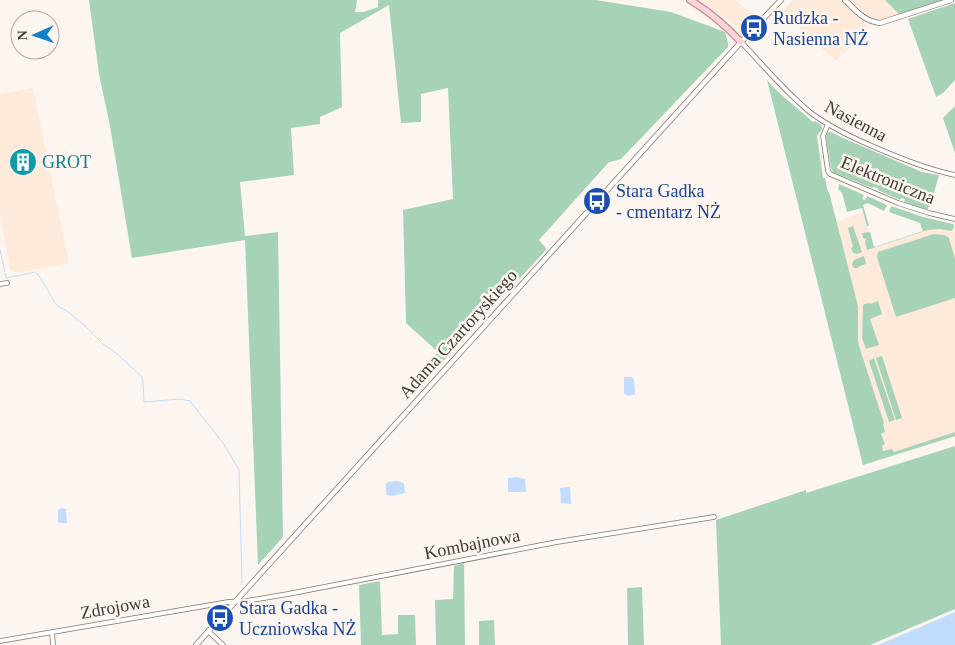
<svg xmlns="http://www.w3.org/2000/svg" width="955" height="645" font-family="Georgia,serif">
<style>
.built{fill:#fdeada}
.green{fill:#a6d3b7}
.water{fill:#c2dcfd}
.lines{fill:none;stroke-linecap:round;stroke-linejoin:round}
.stream{stroke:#c2dcfd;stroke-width:1}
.minor-casing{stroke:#857568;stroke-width:5.5}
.tertiary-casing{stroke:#857568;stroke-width:6}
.primary-casing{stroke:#bc8b90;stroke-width:8}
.minor{stroke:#fff;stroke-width:4}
.tertiary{stroke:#fff;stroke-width:4.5}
.primary{stroke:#fed3da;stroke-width:5.5}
.labels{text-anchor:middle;stroke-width:5;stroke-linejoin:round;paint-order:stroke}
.transit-label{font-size:18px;fill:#164399;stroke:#fdf6f0;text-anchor:start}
.street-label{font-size:18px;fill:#413b35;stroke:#fdf6f0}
.culture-label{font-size:18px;fill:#0d838f;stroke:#fdf6f0;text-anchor:start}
</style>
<rect width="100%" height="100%" fill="#fdf6f0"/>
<path class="built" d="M699,0H735L754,16L743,29L739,28Z
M793,0H840L869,27L836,61L782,12Z
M848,0H885L899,14L878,21L867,18Z
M33,88L69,263L16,273L10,269L0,213V94Z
M863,212L874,248L935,228L941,223L955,226V437L863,465L804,230L836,222Z"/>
<path class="green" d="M89,0H357L355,12H364L378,7V0H596L671,12L725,32L728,43V47L621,159L610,162H609L539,240L546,248V250L412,395L411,394V383L438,352L406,323L403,210L453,199L448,88L421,94V122L401,123L389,5L340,33L342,107L320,117V124L291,128L294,175L240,182L245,236L278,232L283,537L258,565L245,240L132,258L110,126L99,74Z
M885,0H943L899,14Z
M955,3V80L943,93L936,97L908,19Z
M767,80L776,90L813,122L815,121L822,126V129L817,136L823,178H825L828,192H829L858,306V340L859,346L884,423L883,424L885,432L881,434L885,444L882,446L883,451L892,449L894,452L955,432V436L863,465Z
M955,106V153L943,118Z
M828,132H831L843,138L922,172L939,175L930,207H928V210L904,202L905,199L901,198L900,200L878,190V188L873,187L872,188L833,172L831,167L826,136Z
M839,184L864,195L862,199L865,200L867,196L887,205L884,211L868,203L863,205L869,226H867L862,208L847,212L842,193L838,189Z
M891,206L923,217L953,224L954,225L953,229L951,231L940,229L928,230L867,250L865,242L866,239L863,238L862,233L870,232L874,247L923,231L920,223L889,212Z
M853,226L862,252L857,254L853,253L851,248L853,247L848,228Z
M934,234L944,235L949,238L955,259V298L896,317L877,257L878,252Z
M864,256L866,264L858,267L859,268H854L852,265L854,260Z
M878,301L882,314L870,319L879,345L866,349L862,338L863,306L864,304L870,303V304Z
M882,356L902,418L896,420L876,358Z
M874,358L895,420L889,422L869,361Z
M955,446V609L870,645H721L716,520L806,490V493Z
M464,563L465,645H436L435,600L453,599L454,566Z
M380,581L382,635L398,634V615H415L416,645H361L359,585Z
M642,587L644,645H628L627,588Z
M494,620L495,645H479V621Z"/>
<path class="water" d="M624,377H632L634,380L635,394C631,396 627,396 624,394Z
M517,477L525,479L526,492H508V478Z
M397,481L404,483L405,493L393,496L387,495L386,492V484L388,482Z
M568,487H570L571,504L561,503L560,488Z
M61,508L66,509L67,523H58V510Z
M955,612V645H878Z"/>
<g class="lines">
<path class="stream" d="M0,249L6,278L35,272L40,277L55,303L58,306L67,311L86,327L103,344L115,352L142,377L143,382L144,402L180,399L190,401L223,443L239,470L242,583"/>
<g class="minor-casing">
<path id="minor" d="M741,42C764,66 785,92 811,113C830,127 851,137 872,146C899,158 926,169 955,175
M828,124L823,136L828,171L830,174L898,203L929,213L955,219
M0,284L7,283
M208,631L223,645
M52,632L53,645
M0,641L228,602L246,601L288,594L557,542L714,517"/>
</g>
<g class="tertiary-casing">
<path id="tertiary" d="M845,0C856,11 864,21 880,23L951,0
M196,645L741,42L781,0"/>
</g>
<g class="primary-casing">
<path id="primary" d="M690,0C709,11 726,26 741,42"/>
</g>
<use href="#minor" class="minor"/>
<use href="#tertiary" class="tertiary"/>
<use href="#primary" class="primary"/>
</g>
<defs>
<g id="bus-disc" transform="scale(1.4375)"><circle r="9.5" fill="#1a4fb4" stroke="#fdf6f0"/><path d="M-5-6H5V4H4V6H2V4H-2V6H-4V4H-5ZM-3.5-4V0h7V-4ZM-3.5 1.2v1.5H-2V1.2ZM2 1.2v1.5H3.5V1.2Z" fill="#fff"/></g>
<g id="building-disc" transform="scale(1.4375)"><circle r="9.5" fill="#0f9aa8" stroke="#fdf6f0"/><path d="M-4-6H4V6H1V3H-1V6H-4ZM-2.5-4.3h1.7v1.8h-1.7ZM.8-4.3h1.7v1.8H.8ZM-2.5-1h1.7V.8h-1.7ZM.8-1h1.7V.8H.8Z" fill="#fff"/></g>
</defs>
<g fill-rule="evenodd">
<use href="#bus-disc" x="754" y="28"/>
<use href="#building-disc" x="23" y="162"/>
<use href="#bus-disc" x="597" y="201"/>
<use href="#bus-disc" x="220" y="618"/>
</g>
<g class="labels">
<g class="transit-label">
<text x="773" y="24">Rudzka -<tspan x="773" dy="21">Nasienna NŻ</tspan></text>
<text x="616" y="197">Stara Gadka<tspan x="616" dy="21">- cmentarz NŻ</tspan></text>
<text x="239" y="614">Stara Gadka -<tspan x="239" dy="21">Uczniowska NŻ</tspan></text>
</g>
<g class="street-label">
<text transform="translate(856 121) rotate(28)" y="6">Nasienna</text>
<text transform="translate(888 180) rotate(22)" y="6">Elektroniczna</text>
<text transform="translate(458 334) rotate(-48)" y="6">Adama Czartoryskiego</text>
<text transform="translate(472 544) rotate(-11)" y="6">Kombajnowa</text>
<text transform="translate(115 607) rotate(-10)" y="6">Zdrojowa</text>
</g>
<g class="culture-label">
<text x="42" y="168">GROT</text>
</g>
</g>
<g transform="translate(35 35) rotate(268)"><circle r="24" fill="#fdf6f0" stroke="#b2aba5"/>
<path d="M0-4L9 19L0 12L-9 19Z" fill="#1081cb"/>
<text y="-8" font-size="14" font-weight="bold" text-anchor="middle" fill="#413b35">N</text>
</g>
</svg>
